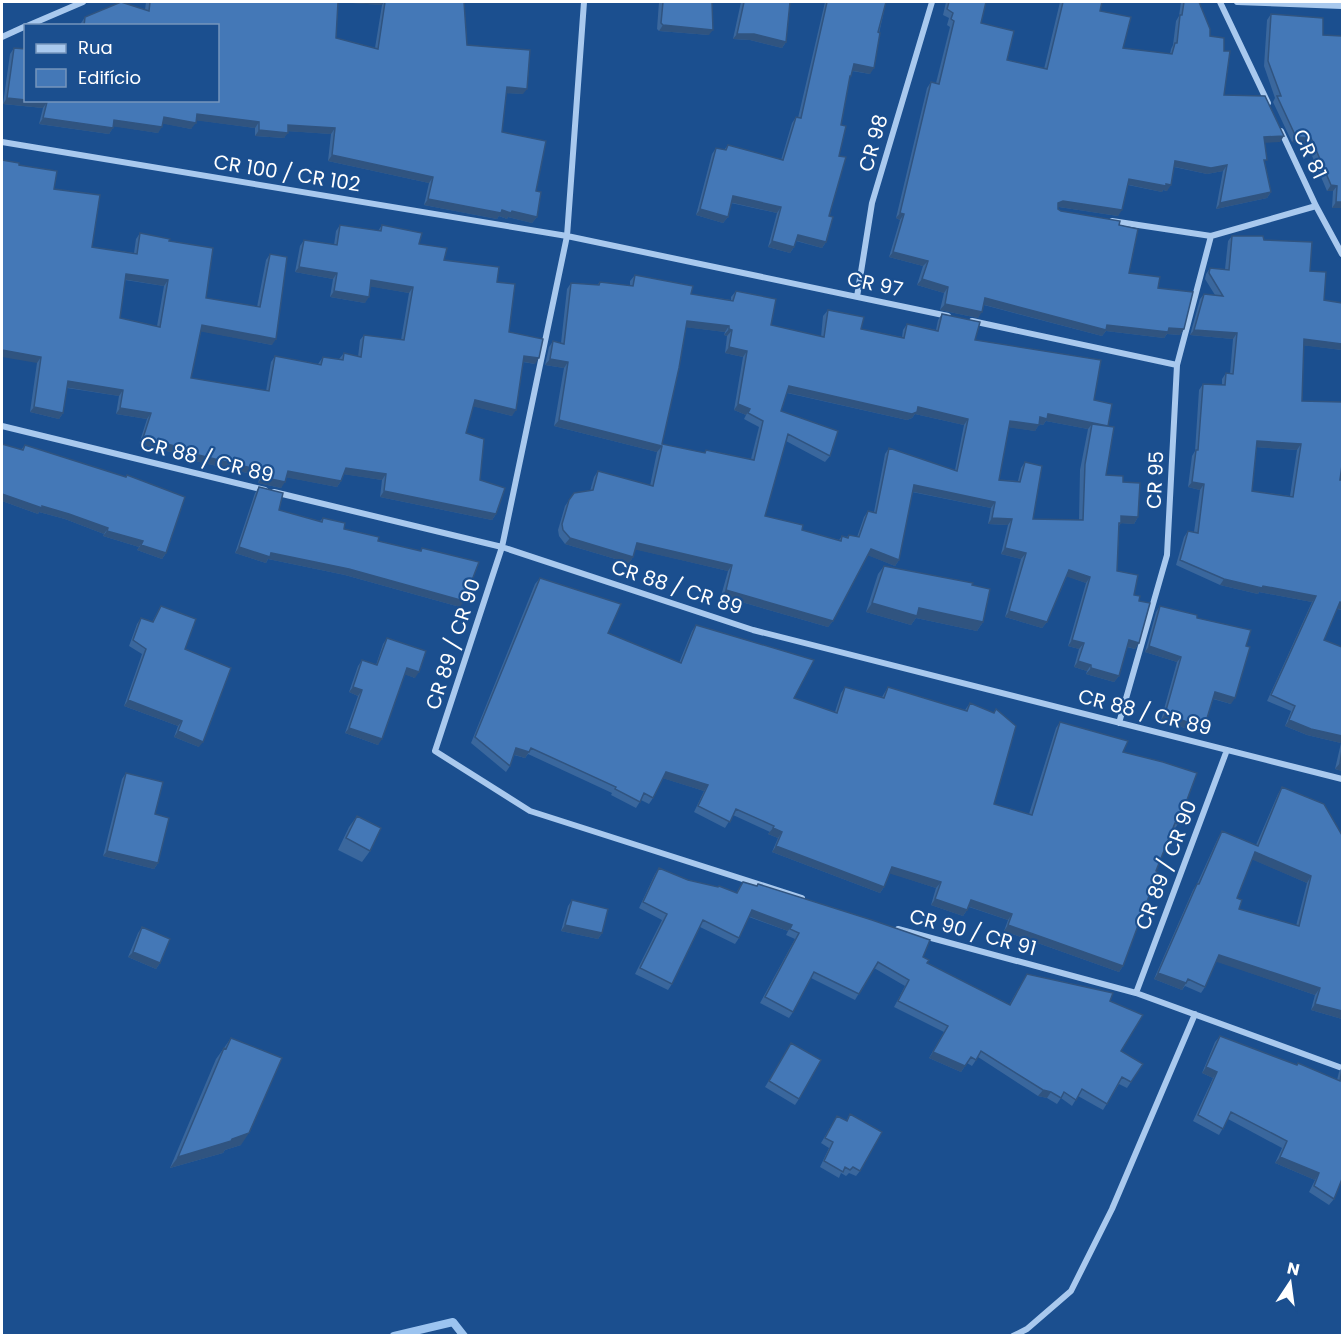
<svg xmlns="http://www.w3.org/2000/svg" width="1344" height="1337" font-family="Poppins,sans-serif">
<style>
.lines{fill:none;stroke-linecap:round;stroke-linejoin:round}
.stream{stroke:#9cc4f0;stroke-width:8}
.minor{stroke:#a9c9ee;stroke-width:6}
.wall{fill:#3a679d;fill-rule:evenodd}
.shaded-wall{fill:#305480}
.building{fill:#4478b7;stroke:#305480;stroke-width:1.5;fill-rule:evenodd}
.labels{text-anchor:middle;stroke-width:4.5;stroke-linejoin:round;paint-order:stroke}
.street-label{font-size:20px;fill:#fff;stroke:#1b4f8f}
</style>
<rect width="100%" height="100%" fill="#1b4f8f"/>
<g class="lines">
<path class="stream" d="M394,1336L453,1322L464,1336"/>
<path class="minor" d="M584,2L567,236L502,547L435,751L530,811L802,898
M1220,2L1268,103
M1237,2L1342,6
M27,26L83,2
M2,37L26,26
M1281,131L1316,206L1342,254
M2,142L567,236L948,316
M1112,221L1211,236L1316,206
M857,297L872,203L932,2
M972,321L1177,365
M2,426L265,490
M274,492L502,547L753,630L1342,779
M1119,723L1167,555L1177,365L1211,236
M898,929L1136,993L1342,1068
M1136,993L1227,750
M1013,1336L1027,1329L1071,1291L1112,1209L1195,1014"/>
</g>
<path class="wall" d="M146,2H464L467,45L523,94L506,93L502,132L536,191L537,217L532,223L508,217L507,219L499,216L497,219L424,205L429,183L328,161L331,134L288,131L284,138L255,136V128L196,120L191,129L162,123L158,133L114,126L109,134L39,124L43,108L3,104L10,54L14,48L26,100L218,26H80L81,23L85,17L145,10ZM338,2L382,5L375,48L336,38Z
M659,2H712L709,35L659,31L657,29Z
M741,2H790L786,42L782,48L750,40L733,39Z
M825,2H886L870,74L852,71L849,79L841,125L839,156L826,242L822,248L796,241L794,247L790,253L768,247L777,213L731,203L728,217L723,223L696,215L712,154L716,148L724,150L728,145L781,160L792,123L796,117L798,118Z
M946,2H986L981,23L1007,60L1044,69L1060,2H1102L1100,11L1123,48L1170,54L1171,49L1173,45L1176,21L1179,16L1181,2H1199L1210,36L1224,95L1280,142H1264L1265,163L1271,192L1267,198L1216,209L1223,171L1207,174L1174,167L1167,191L1163,190L1162,192L1128,185L1118,216L1059,207H1058V209L1061,211L1119,225L1129,273L1158,288L1184,329L1180,335L1167,334L1164,338L1106,331L1102,336L984,305L978,318L940,310L944,293L917,285L923,266L889,257L900,220L896,218L927,88L931,82L936,83L950,27L947,25L949,18L943,15Z
M1271,14L1323,35L1342,36V208H1332L1333,191H1327L1307,144L1292,142L1273,102L1275,98L1264,66L1267,20Z
M19,165L54,189L92,247L134,253L136,239L140,233L169,241L206,298L257,307L266,260L270,254L272,345L201,331L191,378L266,391L271,362L275,356L318,364L323,357L339,359L344,353L358,357L360,340L364,335L401,340L409,293L370,286L365,303L330,297L333,279L295,272L300,246L304,240L334,245L336,231L340,225L378,231L382,225L419,244L444,260L497,282L509,332L535,364L523,362L512,416L473,406L466,433L480,480L496,514L492,520L380,497L382,480L344,474L341,481L337,487L286,477L281,488L258,483L260,476L174,456L175,453L139,444L147,419L116,414L119,396L67,388L63,413L59,419L30,412L37,363ZM125,280L164,286L157,326L120,318Z
M1232,236L1264,240L1310,271L1324,300L1342,303V350L1303,345L1302,401L1340,480H1342V610L1337,609L1324,640L1342,647V771L1335,769L1341,743L1307,735L1285,726L1291,711L1267,701L1312,602L1259,592L1258,594L1220,585L1176,565L1184,537L1188,531L1194,532L1200,490L1188,487L1192,456L1195,451L1199,390L1203,384L1222,385V379L1226,373L1230,374L1233,339L1190,335L1200,299L1204,294L1215,295L1205,279L1206,274L1210,268L1225,269L1228,241ZM1256,447L1297,450L1290,496L1252,491Z
M635,275L691,294L731,300V297L736,291L771,325L821,337L823,316L828,310L861,329L902,337L903,330L907,324L936,330L938,320L942,314L975,340L1094,400L1108,426L1106,475L1123,482L1138,517L1134,524L1121,523L1119,526L1117,571L1139,601V643L1135,649L1127,647L1119,676L1114,682L1086,674L1087,671L1074,667L1079,649L1068,646L1086,583L1067,576L1047,622L1042,628L1005,617L1021,559L1001,554L1008,525L988,524L991,508L912,492L899,560L895,566L868,555L833,621L828,627L721,596L728,571L635,549L633,557L629,563L565,544L559,536L558,530L565,506L574,493L590,491L594,477L598,471L650,486L657,452L554,426L564,368L545,365L549,347L553,341L561,343L567,289L571,283L597,285L600,282L630,286V281ZM686,327L725,332L724,335L727,336L725,353L743,357L734,410L746,415L744,419L759,427L751,459L706,450L704,453L662,444ZM787,393L907,420L912,418L915,414L964,425L955,470L889,448L885,454L874,512L868,511L864,517L857,537L849,535L847,537L842,536L839,540L802,530L765,516L786,441L825,462L830,456L781,411ZM1046,421L1088,429L1080,470L1079,520L1033,519L1025,462L1021,468L1018,481L999,480L1009,427L1035,431L1039,424L1043,425Z
M2,444L21,450L25,445L125,477L127,475L166,553L162,559L137,550L139,547L103,536L104,534L65,519L39,512L38,514L2,501Z
M259,487L279,510L320,521L323,518L344,529L378,541L420,551L422,548L460,607L345,575L268,559L266,563L235,553L255,493Z
M884,566L972,585L983,622L977,631L916,618L911,625L866,612L878,574Z
M540,578L608,633L679,663L692,631L696,625L794,698L835,712L841,693L845,687L882,697L888,687L965,710L970,703L993,713L996,709L994,804L1029,814L1056,728L1060,722L1123,752L1178,824L1174,830L1172,829L1156,871L1123,966L1119,972L1004,931L1008,920L969,907L963,916L931,905L936,888L890,873L884,887L880,893L772,852L778,838L768,834L770,832L733,815L725,828L694,812L704,791L663,778L653,798L649,804L641,800L636,808L611,795L612,793L528,754L525,758L514,755L510,766L506,772L471,743L535,584Z
M161,606L185,649L199,747L174,737L178,726L124,706L142,654L129,646L137,624L141,618L152,622Z
M1160,606L1197,618L1231,704L1213,699L1204,728L1200,733L1161,720L1177,662L1145,652L1156,612Z
M387,638L415,678L405,674L378,745L345,733L358,696L349,692L358,666L362,660L376,665L383,644Z
M126,773L155,814L158,863L154,869L103,856L122,779Z
M1282,787L1324,804L1342,1019L1311,1010L1315,995L1216,961L1205,987L1201,993L1185,986L1182,990L1154,979L1193,890L1197,884L1218,838L1222,831L1256,845L1278,794ZM1252,859L1307,883L1296,926L1239,909L1237,898Z
M357,816L370,851L362,862L338,850L349,827Z
M659,868L688,880L736,893L743,882L923,957L927,963L1009,1005L1027,974L1110,1001L1121,1051L1143,1064L1127,1088L1119,1084L1103,1110L1078,1096L1072,1106L1061,1098L1057,1104L1047,1098L1038,1096L978,1057L972,1066L967,1063L961,1072L929,1058L944,1032L894,1007L905,986L874,968L855,1000L811,978L793,1012L789,1018L760,1003L795,939L786,935L788,931L749,917L739,938L735,944L700,927L672,984L668,990L635,974L662,920L639,908L655,874Z
M572,900L602,933L598,939L561,931L568,906Z
M142,927L160,963L156,969L128,957L138,933Z
M1220,1036L1337,1080L1339,1072L1342,1067L1334,1199L1329,1205L1309,1192L1315,1180L1275,1163L1282,1148L1228,1119L1219,1135L1193,1121L1213,1078L1202,1073L1215,1042Z
M231,1038L241,1145L225,1150L223,1153L170,1168L216,1059Z
M791,1043L799,1099L795,1105L765,1087Z
M850,1114L860,1171L856,1176L849,1173L846,1176L841,1173L839,1178L820,1167L829,1148L821,1143L837,1116L846,1121Z"/>
<path class="shaded-wall" d="M334,2H384L382,5Z
M663,25L713,30L709,35L659,31Z
M737,34H754L786,42L782,48L750,40L733,39Z
M854,64L874,68L870,74L849,70Z
M507,87L527,89L523,94L502,93Z
M7,98L26,100L47,102L43,108L3,104Z
M197,114L259,122L255,128L193,120Z
M164,117L196,123L191,129L159,123Z
M43,118L113,128L109,134L39,124Z
M114,120L162,127L158,133L110,126Z
M288,125L335,128L331,134L284,131Z
M259,130L288,133L284,138L255,136Z
M1284,136L1280,142L1260,143L1264,137Z
M1296,137L1311,138L1307,144L1292,142Z
M332,155L433,177L429,183L328,161Z
M1175,161L1227,165L1223,171L1207,174L1171,166Z
M1129,179L1171,185L1167,191L1163,190L1162,192L1125,184Z
M1331,185L1337,186L1333,191H1327Z
M1271,192L1267,198L1216,209L1220,203Z
M733,196L781,207L777,213L729,202Z
M428,199L512,211L537,217L532,223L508,217L507,219L499,216L497,219L424,205Z
M1063,201L1122,210L1118,216L1059,207L1054,209L1058,203Z
M1336,202H1342V208H1332Z
M700,209L728,217L723,223L696,215Z
M900,213L904,214L900,220L896,218Z
M798,235L826,242L822,248L794,240Z
M772,241L794,247L790,253L768,247Z
M893,252L928,261L923,266L889,257Z
M299,267L337,273L333,279L295,272Z
M126,274L168,280L164,286L122,279Z
M922,279L948,287L944,293L917,285Z
M371,280L413,287L409,293L367,286Z
M334,291L369,297L365,303L330,297Z
M985,298L1107,325L1184,329L1180,335L1167,334L1164,338L1106,331L1102,336L981,304Z
M945,304L982,312L978,318L940,310Z
M687,321L729,326L725,332L683,327Z
M202,325L276,339L272,345L198,331Z
M729,329L732,330L727,336L724,335Z
M1194,330L1237,333L1233,339L1190,335Z
M1304,339L1342,344V350L1300,345Z
M729,347L747,351L743,357L725,353Z
M2,350L41,357L37,363L2,357Z
M524,356L539,358L535,364L520,361Z
M550,359L568,362L564,368L545,365Z
M68,381L123,390L119,396L64,387Z
M789,386L918,407L968,419L964,425L915,414L912,418L907,420L784,392Z
M475,400L516,410L512,416L471,406Z
M738,404L750,409L746,415L734,410Z
M34,407L63,413L59,419L30,412Z
M120,408L151,413L147,419L116,414Z
M1048,414L1108,426L1092,424L1088,429L1046,421L1043,425L1036,423L1040,417Z
M559,420L662,446L657,452L554,426Z
M1010,421L1039,425L1035,431L1006,427Z
M143,438L179,447L175,453L139,444Z
M1257,441L1301,444L1297,450L1253,447Z
M178,450L264,471L260,476L174,456Z
M346,468L386,474L382,480L342,474Z
M288,471L341,481L337,487L284,477Z
M262,477L285,482L281,488L258,483Z
M1192,482L1204,484L1200,490L1188,487Z
M914,485L995,502L991,508L909,491Z
M384,491L496,514L492,520L380,497Z
M2,494L69,514L108,528L104,534L65,519L39,512L38,514L2,501Z
M1121,516L1138,517L1134,524L1117,523Z
M992,518L1012,519L1008,525L988,524Z
M107,531L143,541L139,547L103,536Z
M570,538L633,557L629,563L565,544Z
M637,543L732,565L728,571L633,549Z
M141,545L166,553L162,559L137,550Z
M239,547L271,553L349,569L464,601L460,607L345,575L268,559L266,563L235,553Z
M1005,548L1026,553L1021,559L1001,554Z
M871,549L899,560L895,566L867,555Z
M1069,570L1090,577L1086,583L1065,576Z
M1224,579L1263,586L1316,596L1312,602L1259,592L1258,594L1220,585Z
M726,590L833,621L828,627L721,596Z
M1340,602L1342,603V610L1336,608Z
M872,603L919,608L983,622L977,631L916,618L911,625L866,612Z
M1009,611L1047,622L1042,628L1005,617Z
M1072,640L1084,643L1079,649L1068,646Z
M1129,640L1139,643L1135,649L1125,646Z
M1149,646L1181,657L1177,662L1145,652Z
M1078,661L1091,665L1087,671L1074,667Z
M407,668L419,672L415,678L403,674Z
M1091,668L1119,676L1114,682L1086,674Z
M353,687L362,690L358,696L349,692Z
M1215,692L1235,698L1231,704L1211,698Z
M128,700L182,721L178,726L124,706Z
M1165,714L1204,728L1200,733L1161,720Z
M1289,720L1342,736V741L1341,743L1307,735L1285,726Z
M349,728L382,739L378,745L345,733Z
M178,731L203,742L199,747L174,737Z
M516,748L529,752L525,758L512,754Z
M1340,763L1342,764V771L1335,769Z
M666,772L708,785L704,791L662,778Z
M773,828L782,832L778,838L768,834Z
M776,846L884,887L880,893L772,852Z
M107,851L158,863L154,869L103,856Z
M1255,852L1311,876L1307,883L1251,859Z
M892,867L941,882L936,888L888,873Z
M935,899L967,910L963,916L931,905Z
M971,900L1012,914L1008,920L967,906Z
M752,910L792,925L788,931L748,916Z
M565,925L602,933L598,939L561,931Z
M1008,925L1123,966L1119,972L1004,931Z
M133,952L160,963L156,969L128,957Z
M1219,955L1320,988L1315,995L1214,961Z
M1158,973L1186,983L1182,990L1154,979Z
M1315,1004L1342,1011V1019L1311,1010Z
M933,1052L965,1066L961,1072L929,1058Z
M1206,1067L1217,1072L1213,1078L1202,1073Z
M1043,1090L1051,1092L1047,1098L1038,1096Z
M249,1133L241,1145L225,1150L223,1153L170,1168L178,1157Z
M1280,1157L1319,1173L1315,1180L1275,1163Z"/>
<path class="building" d="M121,2L149,11L150,2H338L336,38L378,49L385,2H464L467,45L530,50L527,89L507,87L502,132L546,141L536,191L541,192L537,217L512,211L511,213L502,210L501,213L428,199L433,177L332,155L335,128L288,125V133L259,130V122L197,114L196,123L164,117L162,127L114,120L113,128L43,118L47,102L32,100H218V26H84L85,17Z
M663,2H712L713,30L663,25L661,23Z
M744,2H790L786,42L754,34H737Z
M827,2H886L878,32L880,33L874,68L854,64L851,76H850L841,125L846,126L839,156L846,157L829,216L833,217L826,242L798,235L794,247L772,241L781,207L733,196L728,217L700,209L716,148L726,150L728,145L783,160L796,117L801,118Z
M949,2H986L981,23L1014,31L1007,60L1047,69L1063,2H1102L1100,11L1131,17L1123,48L1172,54L1175,43H1177L1180,15H1182L1184,2H1199L1210,29V36L1224,38V51H1230L1224,95L1265,96L1284,136L1264,137L1267,160H1264L1271,192L1220,203L1227,165L1211,168L1175,161L1171,185L1166,184V186L1129,179L1122,210L1063,201L1058,203V209L1061,211L1120,221L1119,225L1138,229L1129,273L1160,277L1158,288L1193,292L1184,329L1169,328L1168,332L1107,325L1106,330L985,298L982,312L945,304L948,287L922,279L928,261L893,252L904,214L900,213L931,82L939,84L954,21L951,19L953,13L947,9Z
M1271,14L1323,18V35L1342,36V202H1336L1337,186L1331,185L1311,138L1296,137L1277,96H1281L1268,61Z
M14,48L26,49V100L7,98Z
M2,160L19,163V165L57,171L54,189L100,195L92,247L137,254L140,233L170,239L169,241L213,248L206,298L260,307L270,254L287,257L276,339L202,325L191,378L269,391L275,356L321,365L323,357L343,360L344,353L361,357L364,335L404,340L413,287L371,280L369,297L334,291L337,273L299,267L304,240L337,245L340,225L381,231L382,225L422,233L419,244L447,248L444,260L499,267L497,282L515,284L509,332L543,339L539,358L524,356L516,410L475,400L466,433L484,439L480,480L505,488L496,514L384,491L386,474L346,468L341,481L288,471L285,482L262,477L264,471L178,450L179,447L143,438L151,413L120,408L123,390L68,381L63,413L34,407L41,357L2,350ZM126,274L168,280L160,327L120,318Z
M1232,236H1263L1264,240L1312,242L1310,271L1326,272L1324,300L1342,303V344L1304,339L1302,401L1342,402V465L1340,480H1342V603L1340,602L1324,640L1342,647V736L1311,729L1289,720L1295,706L1271,695L1316,596L1263,586L1262,588L1224,579L1180,560L1188,531L1198,533L1204,484L1192,482L1196,450H1198L1203,384L1225,385L1226,373L1233,374L1237,333L1194,330L1204,294L1223,296L1209,273L1210,268L1229,270ZM1257,441L1301,444L1293,497L1252,491Z
M635,275L693,286L691,294L733,301L736,291L776,299L771,325L824,337L828,310L864,317L861,329L904,338L907,324L938,331L942,314L980,322L975,340L1101,360L1094,400L1112,404L1108,426L1048,414L1047,419L1040,417L1039,425L1010,421L999,480L1020,482L1025,462L1042,466L1033,519L1083,520L1085,464L1092,424L1114,427L1106,475L1123,476V482L1140,483L1138,517L1121,516V523H1119L1117,571L1138,575L1134,595L1140,596L1139,601L1150,603L1139,643L1129,640L1119,676L1091,668V665L1078,661L1084,643L1072,640L1090,577L1069,570L1047,622L1009,611L1026,553L1005,548L1012,519L992,518L995,502L914,485L899,560L871,549L833,621L726,590L732,565L637,543L633,557L570,538L563,530L562,524L569,500L574,493L593,490L598,471L653,486L662,446L559,420L568,362L550,359L553,341L564,344L571,283L599,285L600,282L633,286ZM687,321L729,326V329L732,330L729,347L747,351L738,404L750,409L748,413L763,421L754,460L706,450L705,453L662,444L679,368ZM789,386L912,414L917,412L918,407L968,419L957,471L889,448L876,513L868,511L859,537L849,535L848,538L842,536L841,541L802,530L803,525L765,516L788,434L830,456L838,431L781,411Z
M2,444L23,450L25,445L126,477L127,475L185,497L166,553L141,545L143,541L107,531L108,528L69,514L42,506V508L2,494Z
M259,487L283,493L279,510L322,522L323,518L345,523L344,529L379,537L378,541L421,551L422,548L479,562L464,601L349,569L271,553L270,557L239,547Z
M884,566L973,583L972,585L990,589L983,622L919,608L917,616L872,603Z
M540,578L621,604L608,633L681,663L696,625L814,660L794,698L837,713L845,687L884,698L888,687L967,711L970,703L994,713L996,709L1016,726L994,804L1032,815L1060,722L1128,741L1123,752L1163,762L1197,773L1178,824L1175,823L1156,871L1158,872L1123,966L1008,925L1012,914L971,900L967,910L935,899L941,882L892,867L884,887L776,846L782,832L773,828L774,826L736,809L730,822L698,806L708,785L666,772L653,798L644,793L640,802L615,789L616,787L531,748L529,752L516,748L510,766L475,737Z
M161,606L196,619L185,649L231,668L203,742L178,731L182,721L128,700L146,649L133,640L141,618L153,622Z
M1160,606L1197,615V618L1251,630L1246,646L1250,647L1235,698L1215,692L1204,728L1165,714L1181,657L1149,646Z
M387,638L426,651L419,672L407,668L382,739L349,728L362,690L353,687L362,660L377,665Z
M1342,750V764L1340,763Z
M126,773L163,782L155,814L169,818L158,863L107,851Z
M1282,787L1324,804L1342,835V1011L1315,1004L1320,988L1219,955L1205,987L1188,979L1186,983L1158,973L1197,884H1199L1222,831L1258,846ZM1255,852L1311,876L1299,926L1239,909L1242,900L1237,898Z
M357,816L381,828L370,851L346,838Z
M659,868L688,880L718,887L719,886L737,893L743,882L757,886L758,884L872,920L930,940L923,957L929,960L927,963L1010,1005L1027,974L1113,993L1110,1001L1143,1015L1121,1051L1143,1064L1131,1082L1122,1077L1107,1104L1082,1089L1076,1100L1064,1092L1061,1098L1051,1092L1043,1090L981,1051L976,1060L971,1057L965,1066L933,1052L948,1026L898,1001L909,980L878,962L859,994L814,972L793,1012L765,997L799,933L790,929L792,925L752,910L739,938L703,920L672,984L640,968L667,914L643,902Z
M572,900L608,909L602,933L565,925Z
M142,927L170,939L160,963L133,952Z
M1220,1036L1297,1065L1298,1063L1340,1081L1342,1069V1179L1334,1199L1314,1186L1319,1173L1280,1157L1287,1141L1231,1112L1223,1129L1198,1115L1217,1072L1206,1067Z
M231,1038L282,1058L249,1133L232,1139L231,1141L178,1157L224,1048L226,1049Z
M791,1043L821,1060L799,1099L769,1081Z
M850,1114L882,1132L860,1171L853,1167L850,1170L845,1167L843,1172L824,1161L833,1142L825,1138L837,1116L847,1121Z"/>
<g class="labels">
<g class="street-label">
<text transform="translate(873 143) rotate(-74)" y="7">CR 98</text>
<text transform="translate(1310 154) rotate(65)" y="7">CR 81</text>
<text transform="translate(287 173) rotate(9)" y="7">CR 100 / CR 102</text>
<text transform="translate(875 284) rotate(12)" y="7">CR 97</text>
<text transform="translate(207 459) rotate(14)" y="7">CR 88 / CR 89</text>
<text transform="translate(1155 480) rotate(-87)" y="7">CR 95</text>
<text transform="translate(677 587) rotate(18)" y="7">CR 88 / CR 89</text>
<text transform="translate(453 644) rotate(-72)" y="7">CR 89 / CR 90</text>
<text transform="translate(1145 712) rotate(14)" y="7">CR 88 / CR 89</text>
<text transform="translate(1166 865) rotate(-69)" y="7">CR 89 / CR 90</text>
<text transform="translate(973 932) rotate(15)" y="7">CR 90 / CR 91</text>
</g>
</g>
<rect width="1344" height="1337" fill="none" stroke="#ffffff" stroke-width="6"/>
<rect x="24" y="24" width="195" height="78" fill="#1b4f8f" stroke="#7695bc" stroke-width="1.5"/>
<rect x="36" y="44" width="30" height="9" fill="#a9c9ee" stroke="#7695bc" stroke-width="1.5"/>
<text x="78" y="54" font-size="18" fill="#ffffff">Rua</text>
<rect x="36" y="69" width="30" height="18" fill="#4478b7" stroke="#7695bc" stroke-width="1.5"/>
<text x="78" y="84" font-size="18" fill="#ffffff">Edifício</text>
<g transform="translate(1290 1283) rotate(13)" stroke="#1b4f8f" stroke-width="4.5" paint-order="stroke">
<path d="M0-4.5L10 22L0 15L-10 22Z" fill="#ffffff"/>
<text y="-9" font-size="16" font-weight="bold" text-anchor="middle" fill="#ffffff">N</text>
</g>
</svg>
